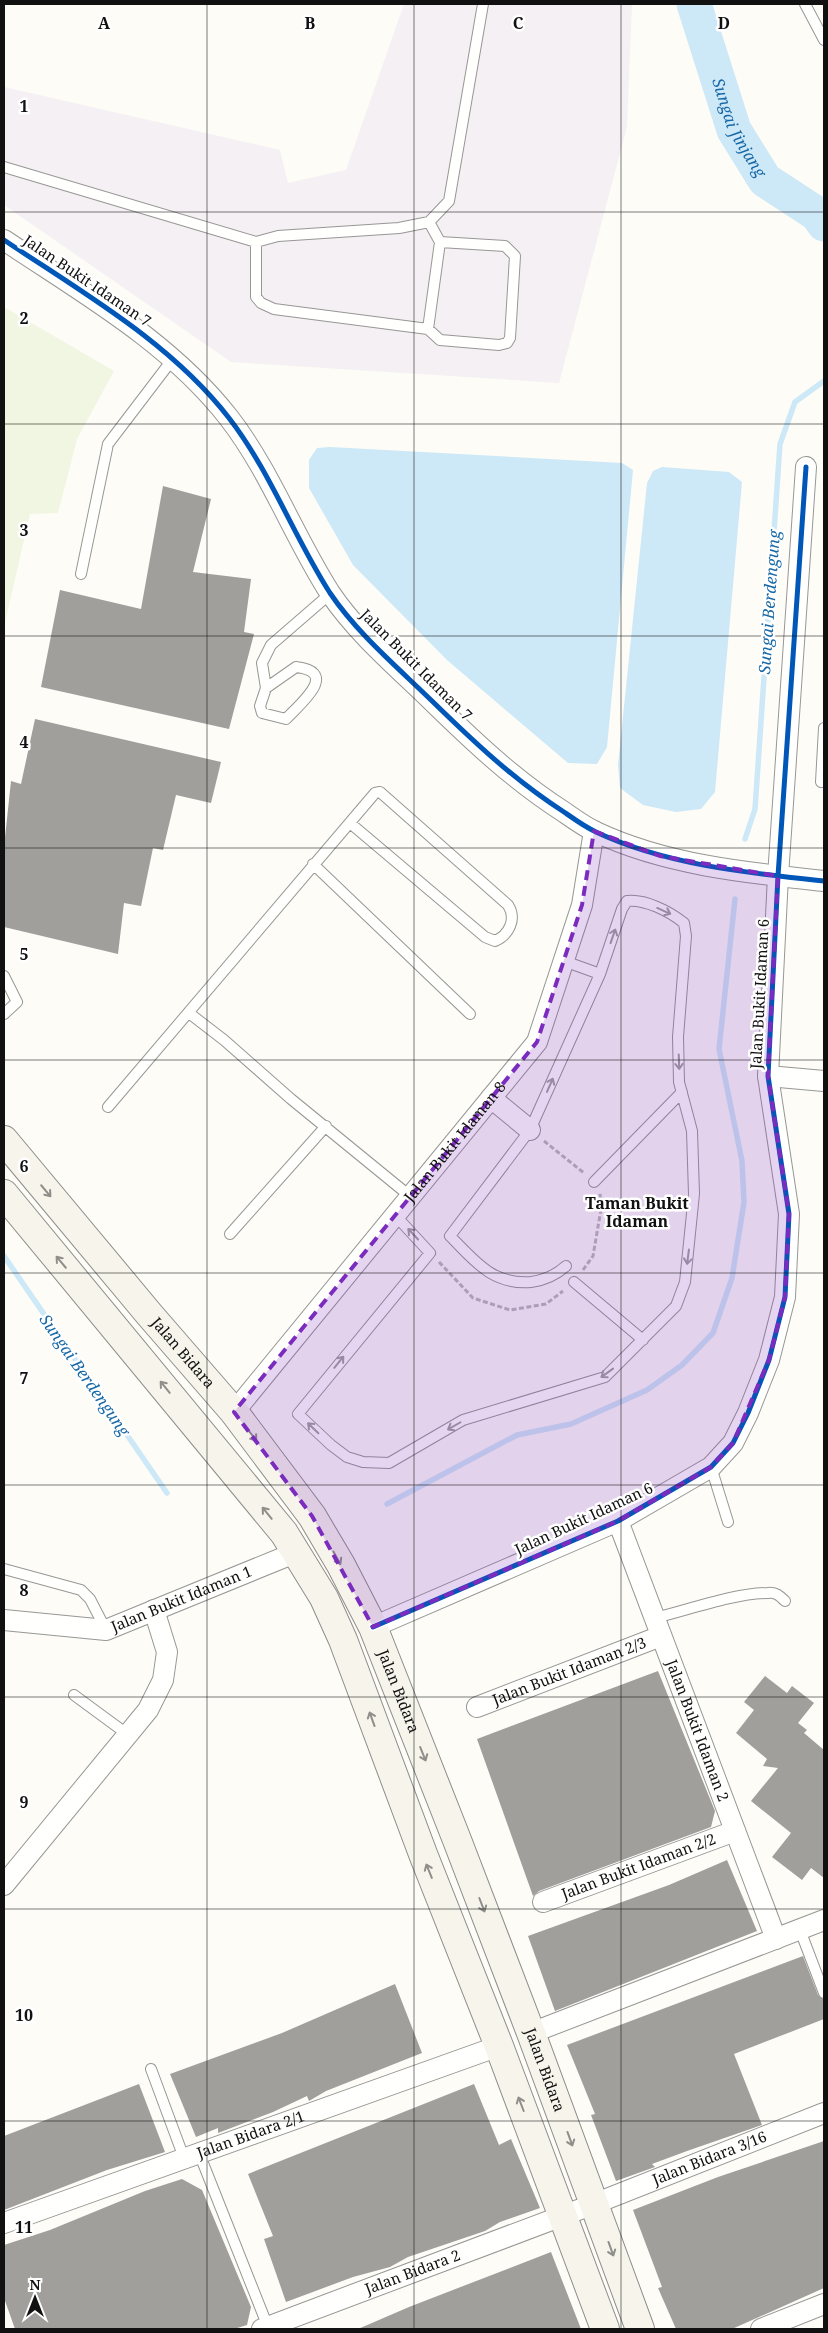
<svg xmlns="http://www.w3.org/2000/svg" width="828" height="2333" font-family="'Noto Serif',serif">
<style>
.industrial{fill:#f5f0f3}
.pitch{fill:#f0f6e1}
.water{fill:#cde8f7}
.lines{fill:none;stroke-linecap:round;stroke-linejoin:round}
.stream{stroke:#cde8f7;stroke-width:5.5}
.river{stroke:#cde8f7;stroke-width:35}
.building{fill:#a19f9c}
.service-casing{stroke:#979795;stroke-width:12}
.minor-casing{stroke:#979795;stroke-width:22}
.secondary-casing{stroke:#8e8d8b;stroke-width:30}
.path{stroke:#b9b9b8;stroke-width:3;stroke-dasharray:5 2.5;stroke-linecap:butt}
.service{stroke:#fffffe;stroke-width:10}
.minor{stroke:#fffffe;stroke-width:20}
.secondary{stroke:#f6f4eb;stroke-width:28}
.cycleway-casing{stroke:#fff;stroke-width:8}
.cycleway{stroke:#0057b8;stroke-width:5}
.oneway{stroke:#a0a09f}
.oneway2{stroke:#8f8e89}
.marked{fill:#7b2cbf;fill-opacity:0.2;stroke:#7b2cbf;stroke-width:4;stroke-dasharray:10 6;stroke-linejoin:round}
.grid{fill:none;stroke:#111;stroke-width:1;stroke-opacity:0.55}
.labels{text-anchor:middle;stroke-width:5;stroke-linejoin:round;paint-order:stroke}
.street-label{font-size:15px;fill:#111;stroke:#fff}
.water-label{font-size:16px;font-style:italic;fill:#1768a6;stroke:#fff}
.neighbourhood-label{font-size:16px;font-weight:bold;fill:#111;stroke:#fff}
.grid-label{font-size:16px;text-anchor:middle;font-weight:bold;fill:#111;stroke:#fff;stroke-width:5;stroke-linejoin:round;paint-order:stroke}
</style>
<rect width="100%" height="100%" fill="#fdfcf7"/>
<path class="industrial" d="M404,4H632L627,127L559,383L231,362L4,205V87L280,150L288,183L346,170Z"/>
<path class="pitch" d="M4,307L114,371L77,439L58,513L30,514L4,627Z"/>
<path class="water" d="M330,447L622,463L633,470L607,747L597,764L568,763L447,660L353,565L309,488V460L317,448Z
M662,467L729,472L742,482L715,792L701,809L676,812L643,805L620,788L618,765L647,483L653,471Z"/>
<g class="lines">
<path class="stream" d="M745,839L755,809L780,444L795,402L824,381
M4,1256L167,1493
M387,1504L517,1435L571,1424L647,1390L682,1365L713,1333L732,1278L744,1202L742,1161L719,1049L735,899"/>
<path class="river" id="s1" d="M694,4L734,130L765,180L817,214L824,224"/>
</g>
<path class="building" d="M163,486L211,499L193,572L251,579L244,632L254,634L229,729L41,687L60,590L141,609Z
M35,719L221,762L211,803L176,795L163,850L153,848L141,906L124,903L118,954L4,927V847L11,781L21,784Z
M658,1671L715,1811L711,1827L539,1891L533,1896L477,1739Z
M765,1676L787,1693L792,1686L814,1703L798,1723L807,1730L804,1733L824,1750V1878L811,1868L802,1880L772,1857L791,1833L751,1801L778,1768L763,1766L767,1759L736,1733L754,1710L744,1702Z
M727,1860L757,1931L555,2011L528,1936L669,1885Z
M803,1956L818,1995L824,2000V2019L734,2054L762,2125L687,2151L652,2164L655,2167L616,2181L591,2115L595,2114L567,2045Z
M395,1984L422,2053L326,2091L309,2101L307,2096L273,2112L218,2133V2128L196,2137L170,2074L282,2033Z
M139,2084L165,2152L107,2170L4,2210V2136Z
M474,2084L499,2145L511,2139L540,2208L500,2222L485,2231L408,2257L390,2267L353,2277L286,2302L264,2239L273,2236L248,2174Z
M824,2141V2288L732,2329H676L658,2288L662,2287L633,2210L718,2177Z
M182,2179L202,2190L251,2307L247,2325L234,2329H15L4,2298V2245L50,2230L145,2191Z
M551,2252L581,2329H358L409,2307Z"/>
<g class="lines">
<g class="service-casing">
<path id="service" d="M805,4L824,40
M4,167L256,242L278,236L399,228L429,222L449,201L483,4
M256,242V297L261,303L274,309L428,329L440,340L499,345L507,343L510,338L515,256L505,246L440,242L429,222
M428,329L440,242
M81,574L108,444L172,360
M266,688L296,667C340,672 300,704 286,719L262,713L260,706L266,688L262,663L271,645L331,593
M824,728L821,782H824
M313,864L470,1014
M564,961L600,974
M4,976L17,1002L4,1014
M189,1013L224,1040L291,1099L411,1197
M108,1107L375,793L380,792L508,905C517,919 509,935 495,941L485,937L350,823
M594,1182L682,1092
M395,1215L430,1253L298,1414L331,1445L347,1457L363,1462L389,1463L463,1420L605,1377L676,1306L685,1282L694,1194L692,1131L679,1082L678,1037L686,936L684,923C669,911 645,899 627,901L622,909L600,974L530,1130L450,1236C475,1261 492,1285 531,1282C546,1280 556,1275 566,1266
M230,1234L326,1126
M574,1282L643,1340
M711,1467L728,1522
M4,1569L81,1590L90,1599L106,1630
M655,1618C688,1610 735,1593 768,1593C776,1592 780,1596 785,1601
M74,1695L127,1734
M800,1930L824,1993
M151,2069L184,2158
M199,2153L268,2327"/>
</g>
<g class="minor-casing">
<g id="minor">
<path d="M4,240C83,293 170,342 229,418C270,471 294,537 330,593C357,633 396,666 431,700C473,741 514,780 564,812C574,819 585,827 596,832C666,865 748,873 824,881"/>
<path d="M768,1076L824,1081"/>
<path d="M491,1098L530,1130"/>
<path id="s2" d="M234,1412L537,1042L582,905L594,831"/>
<path id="s3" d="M618,1521L776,1939"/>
<path id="s4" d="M4,1620L106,1630L297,1552"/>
<path d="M373,1627L618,1521L711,1467L733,1443L748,1413L769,1360L785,1297L789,1214L768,1076L778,876L806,467"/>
<path id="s5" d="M477,1707L661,1636"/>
<path d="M4,1885L148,1710L163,1680L167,1652L154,1610"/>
<path id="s6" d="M543,1902L735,1831"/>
<path d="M531,2033L824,1920"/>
<path id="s7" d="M4,2223L499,2046"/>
<path id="s8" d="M262,2329L594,2204L824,2113"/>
<path d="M761,2329L824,2304"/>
</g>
</g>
<g class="secondary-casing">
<g id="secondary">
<path id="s9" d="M4,1140L149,1314L234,1412L312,1516L341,1565L373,1627L457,1840L531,2033L640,2329"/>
<path d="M4,1194L284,1533L324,1598L343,1640L423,1854L499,2046L605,2329"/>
</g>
</g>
<path class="path" d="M544,1141L584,1173
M439,1262L473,1298L510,1310L546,1304L563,1291
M583,1270L593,1256L601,1209L600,1193"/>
<use href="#service" class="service"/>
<use href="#minor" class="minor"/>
<use href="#secondary" class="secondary"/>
<g class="cycleway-casing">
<path id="cycleway" d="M4,240C83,293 170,342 229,418C270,471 294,537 330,593C357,633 396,666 431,700C473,741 514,780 564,812C574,819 585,827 596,832C666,865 748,873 824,881
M373,1627L618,1521L711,1467L733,1443L748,1413L769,1360L785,1297L789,1214L768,1076L778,876L806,467"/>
</g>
<use href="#cycleway" class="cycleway"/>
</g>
<defs><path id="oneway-shaft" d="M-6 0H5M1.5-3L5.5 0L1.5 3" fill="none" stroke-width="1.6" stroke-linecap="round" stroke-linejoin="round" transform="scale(1.25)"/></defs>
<g class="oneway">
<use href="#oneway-shaft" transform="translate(664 911) rotate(24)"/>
<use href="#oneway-shaft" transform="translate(613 936) rotate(-71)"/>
<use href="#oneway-shaft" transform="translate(679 1062) rotate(88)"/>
<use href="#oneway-shaft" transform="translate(550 1085) rotate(-66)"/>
<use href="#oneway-shaft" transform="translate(413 1234) rotate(-133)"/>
<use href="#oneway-shaft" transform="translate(688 1257) rotate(97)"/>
<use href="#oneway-shaft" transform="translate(339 1362) rotate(-51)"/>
<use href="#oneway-shaft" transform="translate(607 1373) rotate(144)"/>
<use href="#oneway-shaft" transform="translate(454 1426) rotate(150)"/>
<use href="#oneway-shaft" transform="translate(313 1428) rotate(-136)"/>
</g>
<g class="oneway2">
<use href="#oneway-shaft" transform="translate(46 1191) rotate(50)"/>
<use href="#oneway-shaft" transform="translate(61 1262) rotate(-130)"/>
<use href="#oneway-shaft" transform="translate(165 1387) rotate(-129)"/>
<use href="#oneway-shaft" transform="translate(252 1435) rotate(52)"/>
<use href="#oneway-shaft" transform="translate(267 1513) rotate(-129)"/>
<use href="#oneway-shaft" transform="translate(337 1558) rotate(61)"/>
<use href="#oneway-shaft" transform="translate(372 1719) rotate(-110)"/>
<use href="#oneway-shaft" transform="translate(423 1754) rotate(68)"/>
<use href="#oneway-shaft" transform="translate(429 1871) rotate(-112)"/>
<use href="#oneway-shaft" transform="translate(482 1905) rotate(69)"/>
<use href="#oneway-shaft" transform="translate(521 2104) rotate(-111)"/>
<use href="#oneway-shaft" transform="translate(570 2139) rotate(70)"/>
<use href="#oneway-shaft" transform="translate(611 2249) rotate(70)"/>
</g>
<path class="marked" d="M594,831L660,856L778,876L768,1076L789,1214L785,1297L769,1360L733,1443L711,1467L618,1521L373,1627L312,1516L234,1412L537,1042L582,905Z"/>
<path class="grid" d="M207,4V2329M414,4V2329M621,4V2329M4,212H824M4,424H824M4,636H824M4,848H824M4,1060H824M4,1273H824M4,1485H824M4,1697H824M4,1909H824M4,2121H824"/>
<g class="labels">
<g class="street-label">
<text transform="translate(87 281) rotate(34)" y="5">Jalan Bukit Idaman 7</text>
<text transform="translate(416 665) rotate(45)" y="5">Jalan Bukit Idaman 7</text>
<text transform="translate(760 994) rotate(-87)" y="5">Jalan Bukit Idaman 6</text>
<text dy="5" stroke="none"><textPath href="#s2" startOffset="349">Jalan Bukit Idaman 8</textPath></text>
<text dy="5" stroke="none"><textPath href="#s9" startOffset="278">Jalan Bidara</textPath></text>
<text transform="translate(584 1519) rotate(-25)" y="5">Jalan Bukit Idaman 6</text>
<text dy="5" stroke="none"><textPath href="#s4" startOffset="184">Jalan Bukit Idaman 1</textPath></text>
<text dy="5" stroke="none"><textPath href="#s5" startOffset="99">Jalan Bukit Idaman 2/3</textPath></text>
<text dy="5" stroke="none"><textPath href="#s9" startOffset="682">Jalan Bidara</textPath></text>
<text dy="5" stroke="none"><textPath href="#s3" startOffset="224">Jalan Bukit Idaman 2</textPath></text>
<text dy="5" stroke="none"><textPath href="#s6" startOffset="102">Jalan Bukit Idaman 2/2</textPath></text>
<text dy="5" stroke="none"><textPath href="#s9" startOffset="1088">Jalan Bidara</textPath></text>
<text dy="5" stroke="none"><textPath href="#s7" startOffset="262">Jalan Bidara 2/1</textPath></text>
<text dy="5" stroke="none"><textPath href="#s8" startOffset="479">Jalan Bidara 3/16</textPath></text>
<text dy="5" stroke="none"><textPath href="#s8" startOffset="161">Jalan Bidara 2</textPath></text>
</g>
<g class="water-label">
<text dy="6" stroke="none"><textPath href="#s1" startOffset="132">Sungai Jinjang</textPath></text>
<text transform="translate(769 602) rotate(-86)" y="6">Sungai Berdengung</text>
<text transform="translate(85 1375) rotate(55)" y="6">Sungai Berdengung</text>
</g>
<g class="neighbourhood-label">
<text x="637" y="1209">Taman Bukit<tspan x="637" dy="18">Idaman</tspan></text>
</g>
</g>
<g class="grid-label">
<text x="104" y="29">A</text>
<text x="310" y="29">B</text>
<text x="518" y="29">C</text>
<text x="724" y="29">D</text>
<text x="24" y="112">1</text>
<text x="24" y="324">2</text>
<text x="24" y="536">3</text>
<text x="24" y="748">4</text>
<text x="24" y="960">5</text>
<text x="24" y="1172">6</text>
<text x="24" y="1384">7</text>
<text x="24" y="1596">8</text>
<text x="24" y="1808">9</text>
<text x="24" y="2021">10</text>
<text x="24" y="2233">11</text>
</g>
<rect width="828" height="2333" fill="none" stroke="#111111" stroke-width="10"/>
<g transform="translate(35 2298)" stroke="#ffffff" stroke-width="4" paint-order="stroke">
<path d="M0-4L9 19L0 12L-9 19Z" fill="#111111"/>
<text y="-8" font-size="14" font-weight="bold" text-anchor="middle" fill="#111111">N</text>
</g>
</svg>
